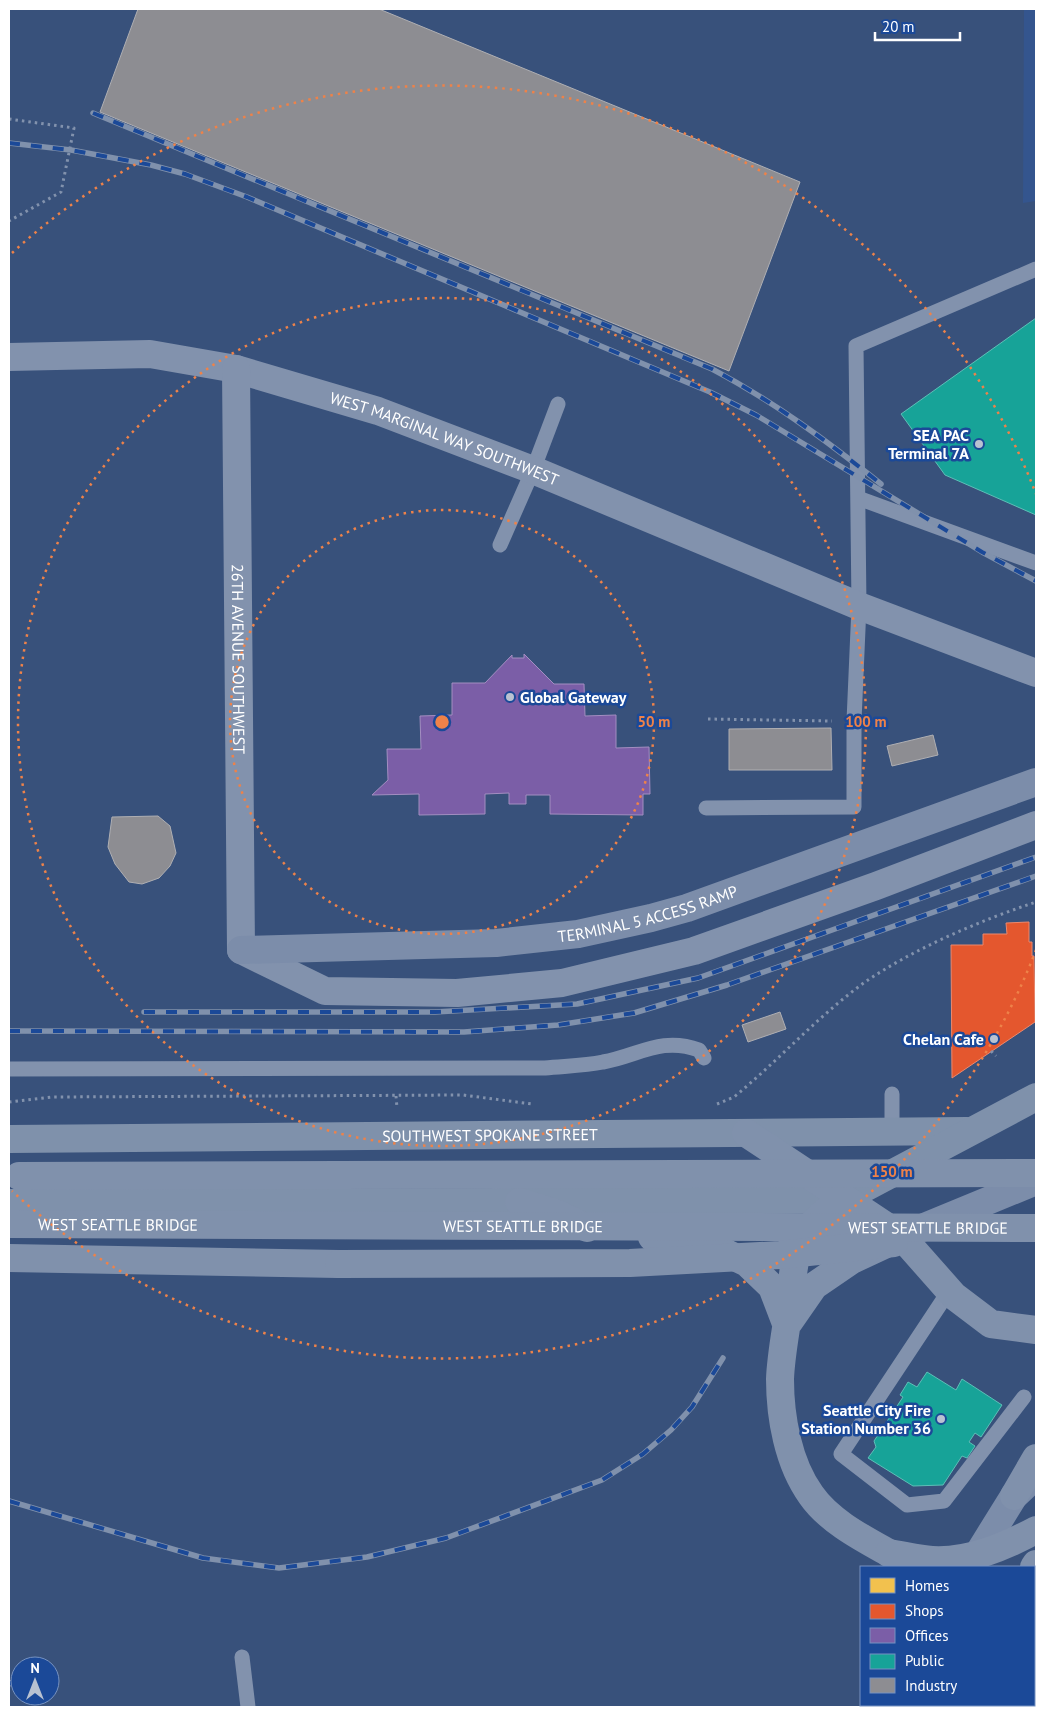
<svg xmlns="http://www.w3.org/2000/svg" width="1045" height="1716" font-family="'PT Sans',sans-serif">
<style>
.water{fill:#34558e}
.homes{fill:#f2c14e;stroke:#f6d483}
.shops{fill:#e4572e;stroke:#ec896d}
.offices{fill:#7b5ea7;stroke:#a38ec1}
.public{fill:#17a398;stroke:#5dbfb7}
.industry{fill:#8d8d92;stroke:#afafb3}
.lines{fill:none;stroke-linecap:round;stroke-linejoin:round}
.path{stroke:#8292ad;stroke-width:3;stroke-dasharray:2.5 4;stroke-linecap:butt}
.lane{stroke:#8292ad;stroke-width:15}
.street{stroke:#8292ad;stroke-width:28}
.secondary{stroke:#7c8daa;stroke-width:28}
.primary{stroke:#7f91ab;stroke-width:28}
.highway{stroke:#8091ac;stroke-width:28}
.rail-casing{stroke:#8091ac;stroke-width:5.5}
.rail{stroke:#1b4998;stroke-width:4;stroke-dasharray:11;stroke-linecap:butt}
.highway-bridge{stroke:#8091ac;stroke-width:28}
.ring{fill:none;stroke:#ee8249;stroke-width:2.5;stroke-dasharray:2.5 5}
.poi-dot{fill:#b9c2d1;stroke:#1b4998;stroke-width:2}
.labels{text-anchor:middle;stroke-width:5;stroke-linejoin:round;paint-order:stroke}
.poi-label{font-size:16px;font-weight:bold;fill:#fff;stroke:#1b4998;text-anchor:end}
.street-label{font-size:16px;fill:#fff;stroke:#1b4998}
.centre{fill:#ee8249;stroke:#1b4998;stroke-width:2.5}
.ring-label{font-size:15px;text-anchor:middle;font-weight:bold;fill:#ee8249;stroke:#1b4998;stroke-width:5;stroke-linejoin:round;paint-order:stroke}
</style>
<rect width="100%" height="100%" fill="#38517b"/>
<path class="water" d="M1024,9H1036V201L1023,203Z"/>
<path class="homes" d="M1034,1663H1036V1702H1034Z
M1000,1705H1036V1707H1000Z"/>
<path class="shops" d="M1029,922V942H1032V956H1034L1035,1022L952,1078L951,945H983V934H1007L1006,923Z"/>
<path class="offices" d="M524,654L554,684H584L585,716L616,715V748L649,747L650,794H643V815L550,814V795H526V804H509V793L485,794V814L419,815V794L372,795L388,780L387,749H421L420,716L452,715V683H485L512,655V658H524Z"/>
<path class="public" d="M1036,318V515L945,475L901,414Z
M927,1372L956,1390L962,1379L1002,1405L981,1437L975,1433L969,1442L975,1446L967,1458L962,1456L943,1485L913,1486L868,1458L876,1447L874,1441L903,1397L900,1395L908,1382L917,1387Z"/>
<path class="industry" d="M138,9H379L800,182L729,371L100,112Z
M831,728L832,770H729V729Z
M933,735L938,755L892,766L887,746Z
M158,816L170,826L176,853L170,866L159,878L142,884L129,882L115,864L108,847L112,817Z
M780,1012L786,1029L748,1042L742,1025Z"/>
<g class="lines">
<path class="path" d="M9,119L74,128L61,192L9,221
M708,719L832,721
M991,1051L996,1056
M396,1096L397,1108
M9,1102L53,1097L463,1095L532,1104
M717,1104L734,1097C779,1060 818,1016 865,982C915,948 979,921 1036,902
M1034,1610L1036,1608"/>
<path class="lane" d="M858,498L1036,563
M500,545L533,470L558,404
M706,808L854,807V721L859,606L856,346L1036,269
M9,1069L545,1068C564,1066 584,1066 603,1062C638,1056 661,1036 699,1050L704,1058
M892,1131V1094
M949,1291L841,1454L907,1505L944,1501L1024,1397
M242,1657L248,1707"/>
<g class="street">
<path id="s1" d="M9,357L150,354L236,369L378,411L533,470L859,606L1036,673"/>
<path id="s2" d="M236,369L241,950L325,991L457,993L562,983L694,951L876,886L1036,825"/>
</g>
<g class="secondary">
<path id="s3" d="M241,950L496,943L578,934L651,918L687,908L1036,782"/>
<path d="M922,1228L1036,1181"/>
<path d="M970,1567L1014,1496L1032,1479"/>
<path d="M889,1707L890,1705"/>
</g>
<g class="primary">
<path id="s4" d="M9,1139L967,1131"/>
<path d="M9,1203L519,1202L844,1199L1036,1097"/>
</g>
<path class="highway" d="M746,1133L901,1236L954,1296L991,1324L1036,1330
M844,1199C830,1208 814,1219 805,1234C793,1253 793,1278 790,1300C787,1326 781,1353 780,1379C780,1417 788,1463 811,1495C829,1521 862,1538 889,1553
M519,1202L558,1214L587,1228
M652,1237L675,1238L708,1244L747,1263L772,1287L785,1321
M9,1258L339,1264
M789,1322L814,1286L852,1260L884,1245
M1014,1496L1036,1458
M1034,1567L1036,1564
M939,1707L940,1705"/>
<g class="rail-casing">
<path id="rail" d="M93,113L712,369C773,401 827,441 881,484
M9,143L71,150L151,165L185,174L247,197L710,392L756,415L982,552L1036,581
M144,1012H435L577,1004L698,978L1036,857
M9,1031L464,1032L558,1025L634,1013L727,985L1036,876
M9,1501L203,1558L279,1568L367,1557L446,1538L602,1480L643,1454L671,1430L692,1407L723,1358
M9,1684L19,1679"/>
</g>
<use href="#rail" class="rail"/>
<g class="highway-bridge">
<path d="M19,1176L1036,1173"/>
<path id="s5" d="M9,1224L1036,1228"/>
<path d="M339,1264L630,1263L780,1255L894,1243"/>
<path d="M889,1553C903,1555 918,1559 932,1560C969,1562 1004,1547 1036,1530"/>
</g>
</g>
<g class="ring">
<circle cx="442" cy="722" r="212"/>
<circle cx="442" cy="722" r="424"/>
<path d="M1036 950A636 636 0 0 1 12 1191M12 253A636 636 0 0 1 1036 494"/>
</g>
<g class="poi-dot">
<circle cx="979" cy="444" r="5"/>
<circle cx="510" cy="697" r="5"/>
<circle cx="994" cy="1039" r="5"/>
<circle cx="941" cy="1419" r="5"/>
</g>
<g class="labels">
<g class="poi-label">
<text x="969" y="441">SEA PAC<tspan x="969" dy="18">Terminal 7A</tspan></text>
<text x="520" y="703" text-anchor="start">Global Gateway</text>
<text x="984" y="1045">Chelan Cafe</text>
<text x="931" y="1416">Seattle City Fire<tspan x="931" dy="18">Station Number 36</tspan></text>
</g>
<g class="street-label">
<text dy="6" stroke="none"><textPath href="#s1" startOffset="448">WEST MARGINAL WAY SOUTHWEST</textPath></text>
<text dy="6" stroke="none"><textPath href="#s2" startOffset="290">26TH AVENUE SOUTHWEST</textPath></text>
<text dy="6" stroke="none"><textPath href="#s3" startOffset="410">TERMINAL 5 ACCESS RAMP</textPath></text>
<text dy="6" stroke="none"><textPath href="#s4" startOffset="481">SOUTHWEST SPOKANE STREET</textPath></text>
<text dy="6" stroke="none"><textPath href="#s5" startOffset="109">WEST SEATTLE BRIDGE</textPath></text>
<text dy="6" stroke="none"><textPath href="#s5" startOffset="514">WEST SEATTLE BRIDGE</textPath></text>
<text dy="6" stroke="none"><textPath href="#s5" startOffset="919">WEST SEATTLE BRIDGE</textPath></text>
</g>
</g>
<circle cx="442" cy="722" r="8" class="centre"/>
<g class="ring-label">
<text x="654" y="727">50 m</text>
<text x="866" y="727">100 m</text>
<text x="892" y="1177">150 m</text>
</g>
<rect width="1045" height="1716" fill="none" stroke="#ffffff" stroke-width="20"/>
<rect x="860" y="1566" width="175" height="140" fill="#1b4998" stroke="#7692c1"/>
<rect x="870" y="1578" width="25" height="15" fill="#f2c14e" stroke="#7692c1"/>
<text x="905" y="1591" font-size="15" fill="#ffffff">Homes</text>
<rect x="870" y="1604" width="25" height="15" fill="#e4572e" stroke="#7692c1"/>
<text x="905" y="1616" font-size="15" fill="#ffffff">Shops</text>
<rect x="870" y="1628" width="25" height="15" fill="#7b5ea7" stroke="#7692c1"/>
<text x="905" y="1641" font-size="15" fill="#ffffff">Offices</text>
<rect x="870" y="1654" width="25" height="15" fill="#17a398" stroke="#7692c1"/>
<text x="905" y="1666" font-size="15" fill="#ffffff">Public</text>
<rect x="870" y="1678" width="25" height="15" fill="#8d8d92" stroke="#7692c1"/>
<text x="905" y="1691" font-size="15" fill="#ffffff">Industry</text>
<g transform="translate(35 1681)"><circle r="24" fill="#1b4998" stroke="#7692c1"/>
<path d="M0-4L9 19L0 12L-9 19Z" fill="#b9c2d1"/>
<text y="-8" font-size="14" font-weight="bold" text-anchor="middle" fill="#ffffff">N</text>
</g>
<path d="M875 32v8h85v-8" fill="none" stroke="#ffffff" stroke-width="2.5"/>
<text x="882" y="32" font-size="15" fill="#ffffff" stroke="#1b4998" stroke-width="4" paint-order="stroke">20 m</text>
</svg>
